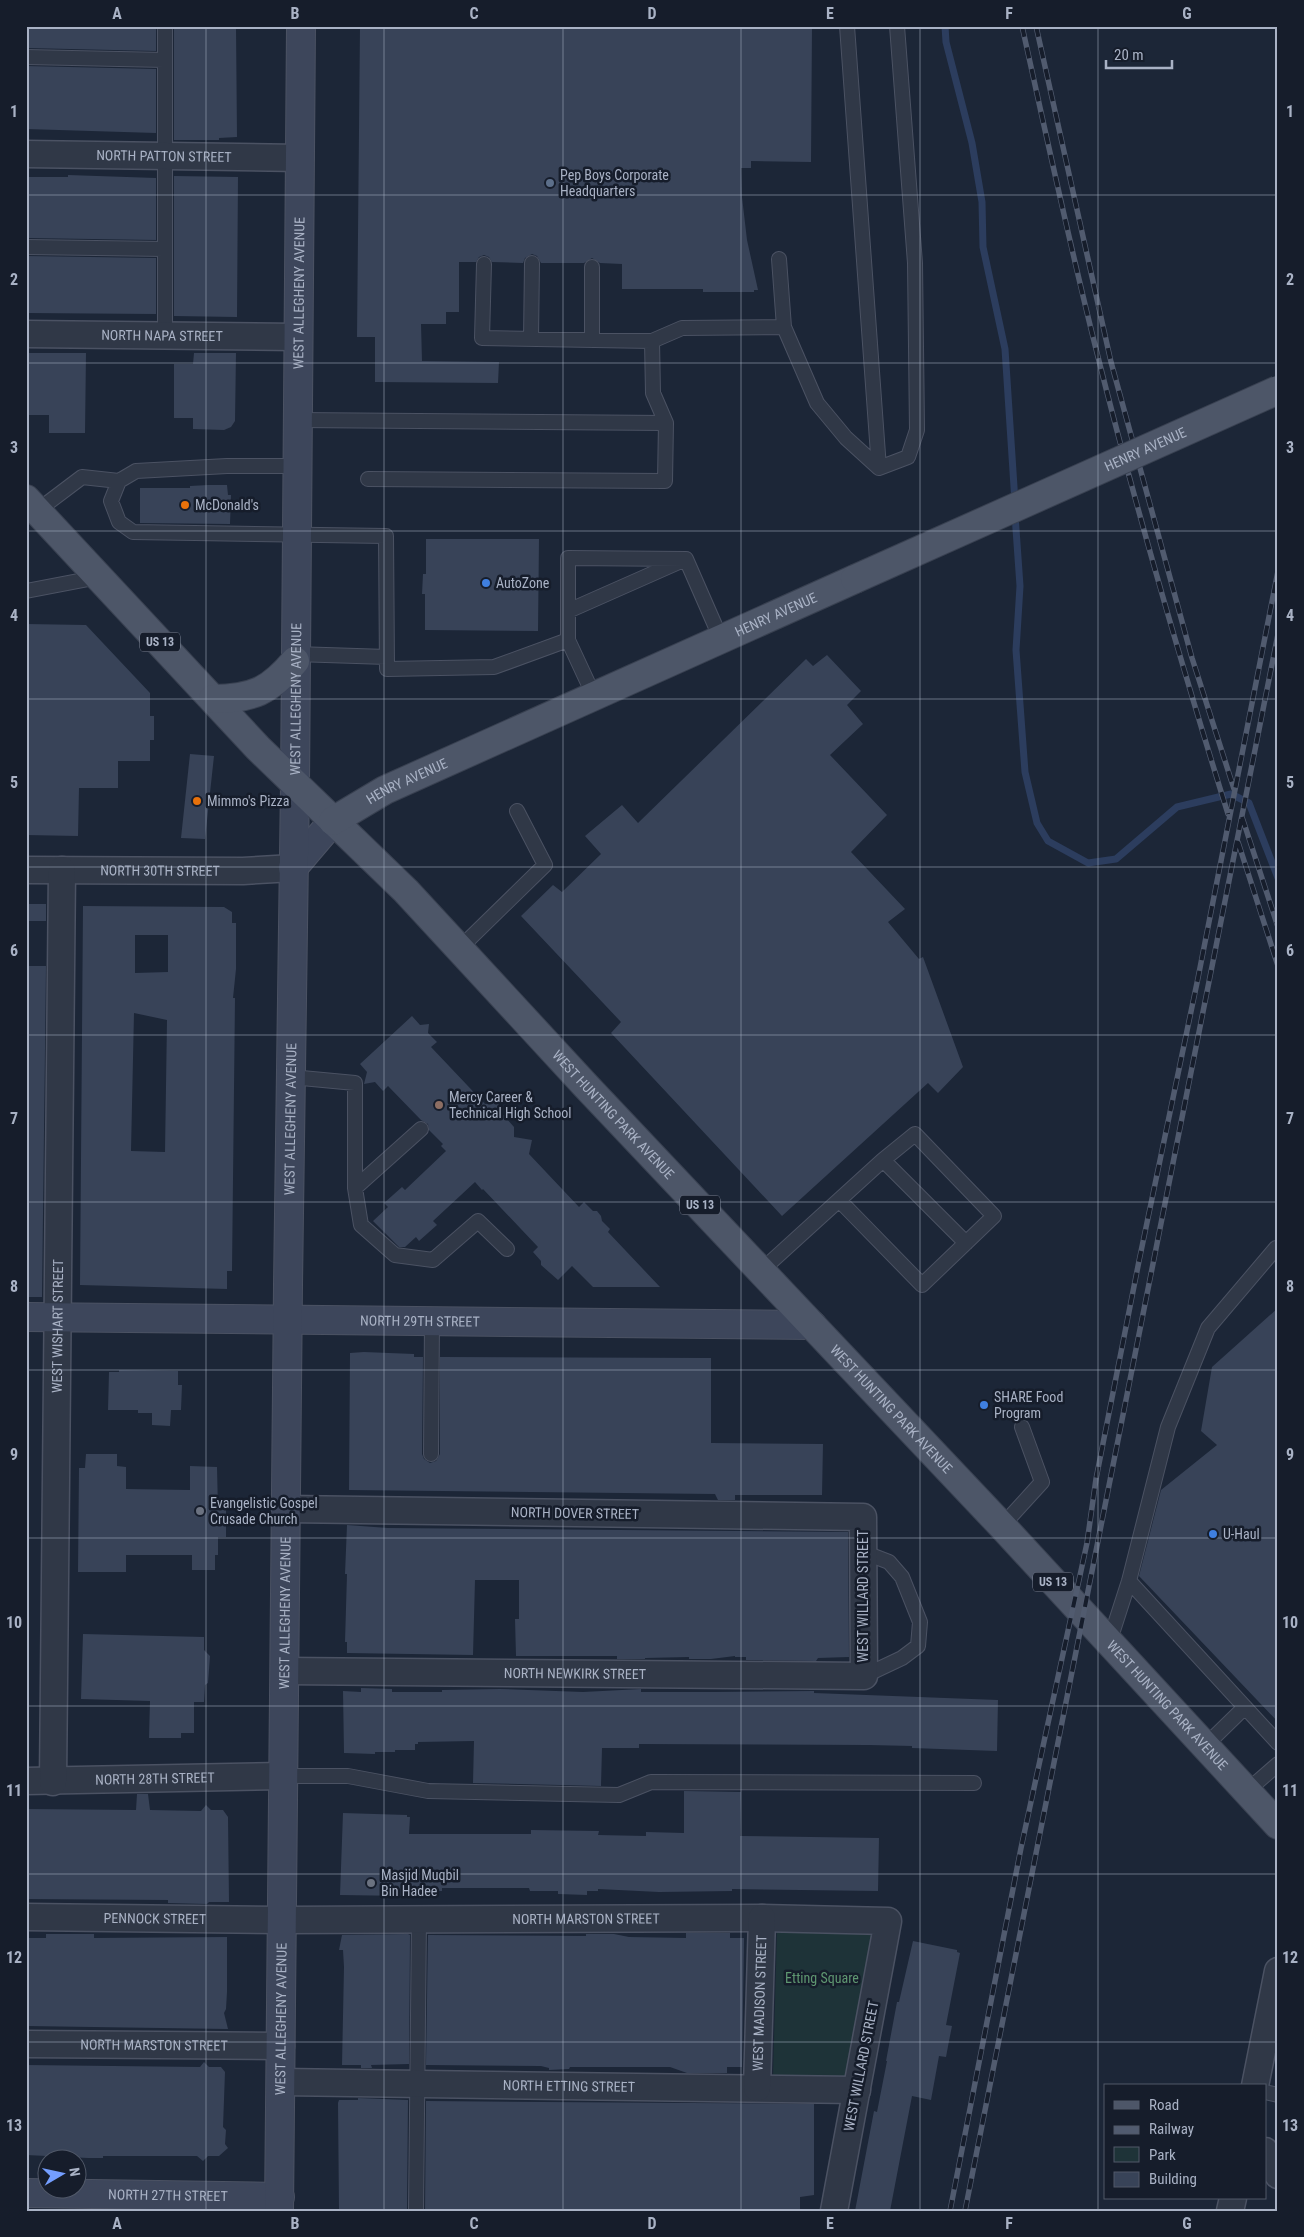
<svg xmlns="http://www.w3.org/2000/svg" width="1304" height="2237" font-family="'Roboto Condensed',sans-serif">
<style>
.green{fill:#1e3338}
.lines{fill:none;stroke-linecap:round;stroke-linejoin:round}
.stream{stroke:#2c3d5e;stroke-width:7}
.building{fill:#384358;fill-rule:evenodd}
.lane-casing{stroke:#4b5263;stroke-width:16}
.street-casing{stroke:#4b5263;stroke-width:29}
.secondary-casing{stroke:#4b5263;stroke-width:30}
.primary-casing{stroke:#394151;stroke-width:30}
.lane{stroke:#303847;stroke-width:14}
.street{stroke:#303847;stroke-width:26}
.secondary{stroke:#3d465b;stroke-width:28}
.primary{stroke:#4d5668;stroke-width:28}
.rail-casing{stroke:#515b6f;stroke-width:5.5}
.rail{stroke:#161d2b;stroke-width:4;stroke-dasharray:11;stroke-linecap:butt}
.primary-bridge-casing{stroke:#394151;stroke-width:30;stroke-linecap:butt}
.primary-bridge{stroke:#4d5668;stroke-width:28}
.grid{fill:none;stroke:#a9b2c5;stroke-width:1;stroke-opacity:0.55}
.service-dot{fill:#5c6f8a;stroke:#161d2b;stroke-width:2}
.food-dot{fill:#e8710a;stroke:#161d2b;stroke-width:2}
.shop-dot{fill:#3f7fe0;stroke:#161d2b;stroke-width:2}
.education-dot{fill:#8d6e63;stroke:#161d2b;stroke-width:2}
.worship-dot{fill:#6b7280;stroke:#161d2b;stroke-width:2}
.labels{text-anchor:middle;stroke-width:5;stroke-linejoin:round;paint-order:stroke}
.shield{fill:#161d2b;stroke:#7d8597;stroke-width:1}
.shield-label{font-size:12px;font-weight:bold;fill:#a9b2c5}
.street-label{font-size:14px;fill:#a9b2c5;stroke:#161d2b}
.poi-label{font-size:14px;fill:#a9b2c5;stroke:#161d2b;text-anchor:start}
.park-label{font-size:14px;fill:#5f9771;stroke:#161d2b}
.neatline{fill:none;stroke:#a9b2c5;stroke-width:2}
.grid-label{font-size:16px;text-anchor:middle;font-weight:bold;fill:#a9b2c5}
</style>
<rect width="100%" height="100%" fill="#1c2637"/>
<path class="green" d="M777,1932L876,1933L851,2078L773,2077Z"/>
<g class="lines">
<path class="stream" d="M945,26L946,42L972,143L982,202L983,247L1005,349L1015,502
M1015,515L1020,586L1016,650L1025,772L1037,823L1048,841L1088,863L1116,859L1177,807L1231,794L1249,803L1278,878"/>
</g>
<path class="building" d="M26,26H156V51L26,48Z
M174,26H236L237,137L219,138V140H174Z
M360,26H812L811,162L751,161V168H741L742,197L747,240L758,290H754V292H703V289H622V264L600,263L592,258L584,263H541L537,256L532,254L525,258L523,263L492,262L489,257L484,255L479,257L476,262H459V312H446V324H421L422,361L499,362L498,383L375,382V337H357Z
M26,66L156,69V133L26,129Z
M68,175L156,178V240L26,238V177H68Z
M174,176L238,177L237,317L174,316Z
M26,256L156,258V314L26,313Z
M26,353H86L85,433H49V415H26Z
M194,353H236L235,421L231,427L224,430L193,429V418H174V364H193Z
M208,485H227L228,495H231L230,524L140,523V488H190V486Z
M426,539H539L538,631L425,630V594H422L423,574H426Z
M26,624L86,625L150,693V716H154V740H150V761H118V788H79L78,836L26,835Z
M827,655L861,691L847,705L863,724L830,755L887,815L851,852L905,909L888,922L919,959L923,957L963,1067L938,1093L928,1083L782,1216L611,1033L621,1022L521,916L553,885L562,892L601,854L585,836L622,805L638,823L806,659L813,666Z
M190,754L214,756L205,839L181,838Z
M26,904H46V921H26Z
M83,906L224,907L232,912V923H236V969L233,998H235L232,1271H227V1289L80,1285ZM135,935H168V972L135,973ZM134,1013L167,1020L165,1152L131,1151Z
M26,966H46L42,1297H26Z
M412,1016L420,1025L429,1024L428,1033L437,1042L431,1047L485,1104L499,1102L498,1109L514,1127V1137L532,1140L529,1154L579,1207L584,1202L593,1211H597L601,1216L602,1221L610,1229L608,1232L660,1287H593L572,1266L558,1280L541,1265V1261L533,1252L538,1247L483,1189L482,1190L475,1182L433,1221L437,1225L419,1241L416,1237L405,1247H399L373,1221L388,1207L384,1203L402,1187L405,1190L446,1151L441,1146L443,1144L429,1130L428,1124L421,1120L388,1086L383,1091L375,1082L364,1084L367,1072L360,1064Z
M1278,1308V1722L1139,1576L1161,1490L1217,1445L1201,1431L1212,1367Z
M364,1352L414,1354V1357H423L422,1454L424,1459L430,1463L436,1461L440,1454V1357L711,1358V1443L823,1444L822,1495H735V1500H718L715,1494L349,1490L350,1353Z
M119,1370L178,1371V1385H182L181,1410H171L170,1426L152,1425V1413H138V1410H108L109,1372H119Z
M86,1454H117V1466L126,1467V1489L190,1490V1466L217,1467L218,1510H226V1537H218V1555H215V1570H192V1555H126V1572H78L79,1468H85Z
M347,1525L388,1528L848,1532L849,1657L818,1658L816,1661L746,1660V1657H735V1656L711,1659H689V1657L645,1658V1659H617V1656H516L515,1619H519V1580H475L473,1655L347,1653V1642H345L347,1574H345Z
M83,1634L204,1637V1650L210,1656L208,1683L205,1685L204,1702H194V1733H181V1738H149L150,1701L81,1699Z
M361,1688L392,1689V1692H442V1690L500,1689L583,1692L641,1689V1692H714L814,1691V1693L998,1700L997,1751L912,1748V1746L869,1745L639,1744V1748H602L601,1786L473,1783L474,1741L418,1742V1744H415V1750H395V1752H375V1754L344,1753L343,1691L361,1692Z
M684,1791L741,1792L740,1836L879,1838L878,1891L732,1889V1891L659,1892L598,1889V1891H587V1895L558,1894V1891H530L529,1888H442V1891L406,1892V1896L340,1895L343,1813L407,1815V1817H410L409,1834H531V1830L599,1831L598,1835L646,1836V1832L684,1833Z
M137,1794H148L150,1810L201,1811L206,1805L211,1810H223L228,1817L229,1902H209L207,1904L168,1903V1900L26,1899V1809L136,1810Z
M686,1933H730V1938H744L742,2067H727V2073H687L670,2067H570L569,2069L549,2070V2068L541,2066L426,2065L428,1935L586,1936V1934H614L629,1937L686,1938Z
M46,1934H94V1938L227,1937V1992L226,2009L224,2013L228,2029L26,2026V1938H46Z
M408,1934L410,1935L409,2064L371,2065L372,2068H361V2065H342L344,1967L343,1950H339L342,1935Z
M913,1941L957,1950V1952L960,1953L946,2025L952,2026L949,2041L946,2057L939,2056L931,2100L912,2096L890,2211H855L874,2111L877,2112L887,2061H886L897,2002H899Z
M204,2062L209,2067H221L225,2072L223,2127L226,2130L225,2144L228,2148L219,2156H208L203,2161L197,2156H103V2158H88L26,2155V2065L200,2067Z
M358,2098L408,2100L407,2211H339L338,2103L339,2100H358Z
M426,2101L814,2104V2195L800,2197V2211H425Z"/>
<g class="lines">
<g class="lane-casing">
<path id="lane" d="M847,26L879,468
M26,57L165,60
M26,247L165,249
M484,264L482,338L652,341L653,393L666,423
M784,327L817,403L846,438L879,468L908,457L917,430L915,263L897,26
M165,335V26
M531,339L532,263
M592,340V267
M652,341L682,328L784,327L779,259
M297,420L666,423L665,481L368,479
M297,466H227L136,471L119,481L111,501L119,522L133,532L386,536L387,669L494,667L568,640
M37,511L82,477L119,481
M26,591L99,577
M568,611L681,561
M295,654L387,657
M594,696L568,640V558L686,559L721,639
M459,949L545,865L517,811
M291,1077L355,1083V1188L421,1129
M883,1160L966,1243
M355,1188L361,1225L395,1255L433,1260L478,1221L507,1249
M762,1270L883,1160L915,1134L994,1216L922,1285L839,1200
M431,1454L432,1321
M1002,1526L1042,1482L1022,1427
M863,1552L889,1562L902,1577L920,1622L918,1646L902,1658L864,1676
M1129,1581L1278,1743
M1109,1643L1129,1581L1168,1427L1208,1328L1276,1248
M1205,1746L1245,1707
M284,1776H348L428,1791L619,1795L651,1782L974,1783
M1247,1791L1278,1764
M1265,2092L1278,2095
M416,2211L419,1919"/>
</g>
<g class="street-casing">
<g id="street">
<path id="s1" d="M26,154L300,158"/>
<path id="s2" d="M26,334L298,337"/>
<path id="s3" d="M26,870L243,871L293,868"/>
<path id="s4" d="M285,1671L864,1676L863,1517L287,1509"/>
<path id="s5" d="M26,1781L284,1776"/>
<path id="s6" d="M53,1782L62,870"/>
<path id="s7" d="M26,1917L283,1920L762,1918L888,1921L834,2211"/>
<path id="s8" d="M26,2044L281,2046"/>
<path id="s9" d="M281,2082L857,2090"/>
<path d="M1255,2086L1278,1971"/>
<path id="s10" d="M757,2088L762,1918"/>
<path d="M1265,2151L1278,2175"/>
<path d="M1230,2211L1233,2198"/>
</g>
</g>
<g class="secondary-casing">
<g id="secondary">
<path d="M293,868L333,821"/>
<path id="s11" d="M26,1317L812,1325"/>
<path id="s12" d="M26,2193L280,2197"/>
<path id="s13" d="M279,2211L288,1285L295,784L301,26"/>
</g>
</g>
<g class="primary-casing">
<g id="primary">
<path id="s14" d="M26,499L258,748L406,891L586,1086L1002,1526L1278,1825"/>
<path d="M213,699C252,699 270,691 295,661"/>
<path id="s15" d="M333,821L385,790L855,579"/>
</g>
</g>
<use href="#lane" class="lane"/>
<use href="#street" class="street"/>
<use href="#secondary" class="secondary"/>
<use href="#primary" class="primary"/>
<g class="rail-casing">
<path id="rail" d="M1022,26C1046,134 1069,242 1096,349C1135,505 1180,660 1228,814
M1036,26L1111,362L1192,658L1234,789
M1242,817L1278,927
M1238,842L1278,966
M950,2211L1021,1848L1087,1543L1096,1479L1139,1261L1198,978L1278,571
M965,2211L1278,634"/>
</g>
<use href="#rail" class="rail"/>
<g class="primary-bridge-casing">
<g id="primary-bridge">
<path id="s16" d="M855,579L1278,390"/>
</g>
</g>
<use href="#primary-bridge" class="primary-bridge"/>
</g>
<path class="grid" d="M206,26V2211M384,26V2211M563,26V2211M741,26V2211M920,26V2211M1098,26V2211M26,195H1278M26,363H1278M26,531H1278M26,699H1278M26,867H1278M26,1035H1278M26,1202H1278M26,1370H1278M26,1538H1278M26,1706H1278M26,1874H1278M26,2042H1278"/>
<circle class="service-dot" cx="550" cy="183" r="5"/>
<g class="food-dot">
<circle cx="185" cy="505" r="5"/>
<circle cx="197" cy="801" r="5"/>
</g>
<g class="shop-dot">
<circle cx="486" cy="583" r="5"/>
<circle cx="984" cy="1405" r="5"/>
<circle cx="1213" cy="1534" r="5"/>
</g>
<circle class="education-dot" cx="439" cy="1105" r="5"/>
<g class="worship-dot">
<circle cx="200" cy="1511" r="5"/>
<circle cx="371" cy="1883" r="5"/>
</g>
<g class="labels">
<g class="shield">
<rect x="140" y="632.5" width="40" height="19" rx="4"/>
<rect x="680" y="1195.5" width="40" height="19" rx="4"/>
<rect x="1033" y="1572.5" width="40" height="19" rx="4"/>
</g>
<g class="shield-label">
<text x="160" y="646">US 13</text>
<text x="700" y="1209">US 13</text>
<text x="1053" y="1586">US 13</text>
</g>
<g class="street-label">
<text dy="5" stroke="none"><textPath href="#s1" startOffset="138">NORTH PATTON STREET</textPath></text>
<text dy="5" stroke="none"><textPath href="#s13" startOffset="1918">WEST ALLEGHENY AVENUE</textPath></text>
<text dy="5" stroke="none"><textPath href="#s2" startOffset="136">NORTH NAPA STREET</textPath></text>
<text dy="5" stroke="none"><textPath href="#s16" startOffset="318">HENRY AVENUE</textPath></text>
<text dy="5" stroke="none"><textPath href="#s15" startOffset="489">HENRY AVENUE</textPath></text>
<text dy="5" stroke="none"><textPath href="#s13" startOffset="1512">WEST ALLEGHENY AVENUE</textPath></text>
<text dy="5" stroke="none"><textPath href="#s15" startOffset="84">HENRY AVENUE</textPath></text>
<text dy="5" stroke="none"><textPath href="#s3" startOffset="134">NORTH 30TH STREET</textPath></text>
<text dy="5" stroke="none"><textPath href="#s14" startOffset="851">WEST HUNTING PARK AVENUE</textPath></text>
<text dy="5" stroke="none"><textPath href="#s13" startOffset="1092">WEST ALLEGHENY AVENUE</textPath></text>
<text dy="5" stroke="none"><textPath href="#s11" startOffset="394">NORTH 29TH STREET</textPath></text>
<text dy="5" stroke="none"><textPath href="#s6" startOffset="456">WEST WISHART STREET</textPath></text>
<text dy="5" stroke="none"><textPath href="#s14" startOffset="1256">WEST HUNTING PARK AVENUE</textPath></text>
<text transform="translate(575 1513) rotate(1)" y="5">NORTH DOVER STREET</text>
<text transform="translate(863 1596) rotate(-90)" y="5">WEST WILLARD STREET</text>
<text dy="5" stroke="none"><textPath href="#s13" startOffset="598">WEST ALLEGHENY AVENUE</textPath></text>
<text dy="5" stroke="none"><textPath href="#s4" startOffset="290">NORTH NEWKIRK STREET</textPath></text>
<text dy="5" stroke="none"><textPath href="#s14" startOffset="1661">WEST HUNTING PARK AVENUE</textPath></text>
<text dy="5" stroke="none"><textPath href="#s5" startOffset="129">NORTH 28TH STREET</textPath></text>
<text dy="5" stroke="none"><textPath href="#s7" startOffset="129">PENNOCK STREET</textPath></text>
<text dy="5" stroke="none"><textPath href="#s7" startOffset="560">NORTH MARSTON STREET</textPath></text>
<text dy="5" stroke="none"><textPath href="#s10" startOffset="85">WEST MADISON STREET</textPath></text>
<text dy="5" stroke="none"><textPath href="#s13" startOffset="192">WEST ALLEGHENY AVENUE</textPath></text>
<text dy="5" stroke="none"><textPath href="#s8" startOffset="128">NORTH MARSTON STREET</textPath></text>
<text transform="translate(861 2066) rotate(-79)" y="5">WEST WILLARD STREET</text>
<text dy="5" stroke="none"><textPath href="#s9" startOffset="288">NORTH ETTING STREET</textPath></text>
<text dy="5" stroke="none"><textPath href="#s12" startOffset="142">NORTH 27TH STREET</textPath></text>
</g>
<g class="poi-label">
<text x="560" y="180">Pep Boys Corporate<tspan x="560" dy="16">Headquarters</tspan></text>
<text x="195" y="510">McDonald's</text>
<text x="496" y="588">AutoZone</text>
<text x="207" y="806">Mimmo's Pizza</text>
<text x="449" y="1102">Mercy Career &amp;<tspan x="449" dy="16">Technical High School</tspan></text>
<text x="994" y="1402">SHARE Food<tspan x="994" dy="16">Program</tspan></text>
<text x="210" y="1508">Evangelistic Gospel<tspan x="210" dy="16">Crusade Church</tspan></text>
<text x="1223" y="1539">U-Haul</text>
<text x="381" y="1880">Masjid Muqbil<tspan x="381" dy="16">Bin Hadee</tspan></text>
</g>
<g class="park-label">
<text x="822" y="1983">Etting Square</text>
</g>
</g>
<rect width="1304" height="2237" fill="none" stroke="#161d2b" stroke-width="55"/>
<rect x="1104" y="2084" width="162" height="115" fill="#161d2b" stroke="#515969"/>
<rect x="1114" y="2101" width="25" height="8" fill="#4d5668" stroke="#515969"/>
<text x="1149" y="2110" font-size="15" fill="#a9b2c5">Road</text>
<rect x="1114" y="2126" width="25" height="8" fill="#515b6f" stroke="#515969"/>
<text x="1149" y="2134" font-size="15" fill="#a9b2c5">Railway</text>
<rect x="1114" y="2147" width="25" height="15" fill="#1e3338" stroke="#515969"/>
<text x="1149" y="2160" font-size="15" fill="#a9b2c5">Park</text>
<rect x="1114" y="2172" width="25" height="15" fill="#384358" stroke="#515969"/>
<text x="1149" y="2184" font-size="15" fill="#a9b2c5">Building</text>
<g transform="translate(62 2174) rotate(81)"><circle r="24" fill="#161d2b" stroke="#515969"/>
<path d="M0-4L9 19L0 12L-9 19Z" fill="#749eff"/>
<text y="-8" font-size="14" font-weight="bold" text-anchor="middle" fill="#a9b2c5">N</text>
</g>
<path d="M1106 60v8h66v-8" fill="none" stroke="#a9b2c5" stroke-width="2.5"/>
<text x="1114" y="60" font-size="15" fill="#a9b2c5" stroke="#161d2b" stroke-width="4" paint-order="stroke">20 m</text>
<rect x="28" y="28" width="1248" height="2182" class="neatline"/>
<g class="grid-label">
<text x="117" y="19">A</text>
<text x="295" y="19">B</text>
<text x="474" y="19">C</text>
<text x="652" y="19">D</text>
<text x="830" y="19">E</text>
<text x="1009" y="19">F</text>
<text x="1187" y="19">G</text>
<text x="14" y="117">1</text>
<text x="1290" y="117">1</text>
<text x="14" y="285">2</text>
<text x="1290" y="285">2</text>
<text x="14" y="453">3</text>
<text x="1290" y="453">3</text>
<text x="14" y="621">4</text>
<text x="1290" y="621">4</text>
<text x="14" y="788">5</text>
<text x="1290" y="788">5</text>
<text x="14" y="956">6</text>
<text x="1290" y="956">6</text>
<text x="14" y="1124">7</text>
<text x="1290" y="1124">7</text>
<text x="14" y="1292">8</text>
<text x="1290" y="1292">8</text>
<text x="14" y="1460">9</text>
<text x="1290" y="1460">9</text>
<text x="14" y="1628">10</text>
<text x="1290" y="1628">10</text>
<text x="14" y="1796">11</text>
<text x="1290" y="1796">11</text>
<text x="14" y="1963">12</text>
<text x="1290" y="1963">12</text>
<text x="14" y="2131">13</text>
<text x="1290" y="2131">13</text>
<text x="117" y="2229">A</text>
<text x="295" y="2229">B</text>
<text x="474" y="2229">C</text>
<text x="652" y="2229">D</text>
<text x="830" y="2229">E</text>
<text x="1009" y="2229">F</text>
<text x="1187" y="2229">G</text>
</g>
</svg>
